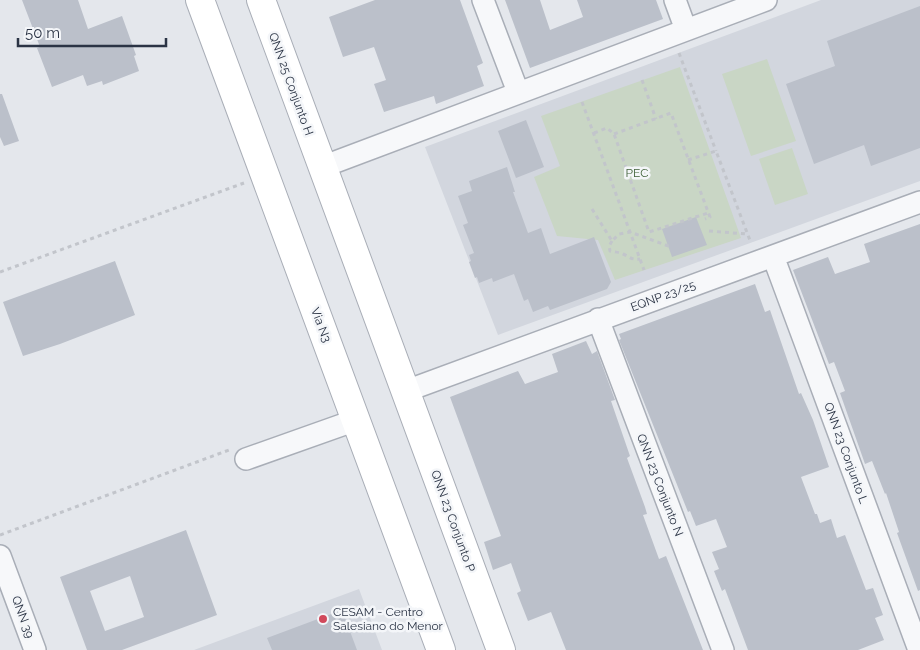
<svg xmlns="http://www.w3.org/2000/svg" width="920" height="650" font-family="Raleway,sans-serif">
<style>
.built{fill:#d2d6de}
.green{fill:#c9d6c5}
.building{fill:#bbc0ca;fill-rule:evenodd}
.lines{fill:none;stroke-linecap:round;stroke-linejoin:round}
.minor-casing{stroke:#a9aeb7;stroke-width:24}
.secondary-casing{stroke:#a9aeb7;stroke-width:30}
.path{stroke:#c2c5cb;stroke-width:3;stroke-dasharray:4 4;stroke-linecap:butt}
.minor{stroke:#f7f8fa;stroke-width:21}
.secondary{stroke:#fff;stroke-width:28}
.poi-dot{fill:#d1495b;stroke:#f4f6f9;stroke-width:2}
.labels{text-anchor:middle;stroke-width:5;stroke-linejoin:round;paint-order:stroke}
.street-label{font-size:12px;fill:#2b3445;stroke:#f4f6f9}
.park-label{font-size:12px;fill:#3f6138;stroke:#f4f6f9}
.poi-label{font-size:12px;fill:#2b3445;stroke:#f4f6f9;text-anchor:start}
</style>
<rect width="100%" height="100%" fill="#e4e7ec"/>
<path class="built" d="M821,0H920V181L498,335L425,147Z
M359,589L382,650H194Z"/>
<path class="green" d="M767,59L796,141L751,156L722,74Z
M680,67L741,238L615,280L598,240L557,236L534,177L560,166L541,116Z
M792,148L808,194L775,205L759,159Z"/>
<path class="building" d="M22,0H78L88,29L122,16L136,55L134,56L139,71L103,85L102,81L87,86L83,75L52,87L37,48L40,47Z
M375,0H460L483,63L477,66L484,86L436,104L434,96L384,112L374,84L386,80L374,47L343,57L329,17Z
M505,0H540L550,30L583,17L577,0H656L663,19L530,68Z
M920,6V148L871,166L864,145L814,164L786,84L835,66L827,41Z
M0,94H2L19,141L4,146L0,137Z
M526,120L544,167L516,178L498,131Z
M507,167L515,192H513L528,233L541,228L550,254L594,237L611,282L607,289L550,310L548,306L533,312L528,299L524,301L514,274L493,282L492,278L479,283L477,277L475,278L469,262L471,261L469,255L474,253L463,225L468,223L458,196L472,191L469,181Z
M696,217L707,245L672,257L662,229Z
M920,224V590L918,591L897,533L899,532L886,493L885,494L872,461L865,464L840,393L845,391L834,362L829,364L793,270L828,257L835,274L870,262L864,244Z
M115,261L135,315L60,344L23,356L3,302Z
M755,284L765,312L770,310L799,394L801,393L813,420L829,467L801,477L815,514H817L820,523L831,519L837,538L845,535L866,590L873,588L883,615L875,618L884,640L858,650H748L725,589L722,591L714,571L719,569L712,552L727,547L716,519L696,526L690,511L688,512L619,340L621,339L619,334Z
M586,341L592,354L597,351L615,400L611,401L630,456L627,458L645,507L647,514L643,515L659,559L666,556L703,650H566L551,612L528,621L517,593L521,591L511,563L493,570L484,542L501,536L450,397L518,371L525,384L558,372L552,354Z
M186,530L217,615L122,650H87L60,577ZM130,576L144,617L105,631L90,591Z
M342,610L357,650H272L267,638Z"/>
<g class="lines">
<g class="minor-casing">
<path id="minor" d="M483,0L518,92
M675,0L686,30
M322,167L766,0
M773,256L919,650
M598,319L723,650
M406,391L920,202
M246,459L356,420
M0,556L35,650"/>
</g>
<g class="secondary-casing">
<path id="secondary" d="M200,0L441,650
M261,0L501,650"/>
</g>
<path class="path" d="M679,53L716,151
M642,80L656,119
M582,102L644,270
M594,133L607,128L614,134L649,232L708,213
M614,134L671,113L710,217L705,219
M688,160L716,151L751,243
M592,209L612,241L619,234L630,232L671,247
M709,231L747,234
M612,241L609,246L610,251C614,252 619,252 623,254C630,257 631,260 640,259
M0,272L244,183
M0,535L229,450"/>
<use href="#minor" class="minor"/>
<use href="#secondary" class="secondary"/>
</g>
<circle class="poi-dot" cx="323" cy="619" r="5"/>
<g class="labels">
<g class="street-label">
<text transform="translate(291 84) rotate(70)" y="4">QNN 25 Conjunto H</text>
<text transform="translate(663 296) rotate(-20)" y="4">EQNP 23/25</text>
<text transform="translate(321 325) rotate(69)" y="4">Via N3</text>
<text transform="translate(846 453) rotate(70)" y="4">QNN 23 Conjunto L</text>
<text transform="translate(660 485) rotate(69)" y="4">QNN 23 Conjunto N</text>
<text transform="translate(453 521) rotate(70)" y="4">QNN 23 Conjunto P</text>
<text transform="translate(23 617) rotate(70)" y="4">QNN 39</text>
</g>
<g class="park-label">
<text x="637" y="177">PEC</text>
</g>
<g class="poi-label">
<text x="333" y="616">CESAM - Centro<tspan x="333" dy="14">Salesiano do Menor</tspan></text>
</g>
</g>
<path d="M18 38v8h148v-8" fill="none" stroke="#2b3445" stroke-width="2.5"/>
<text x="25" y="38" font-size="15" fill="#2b3445" stroke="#f4f6f9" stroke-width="4" paint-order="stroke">50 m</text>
</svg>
